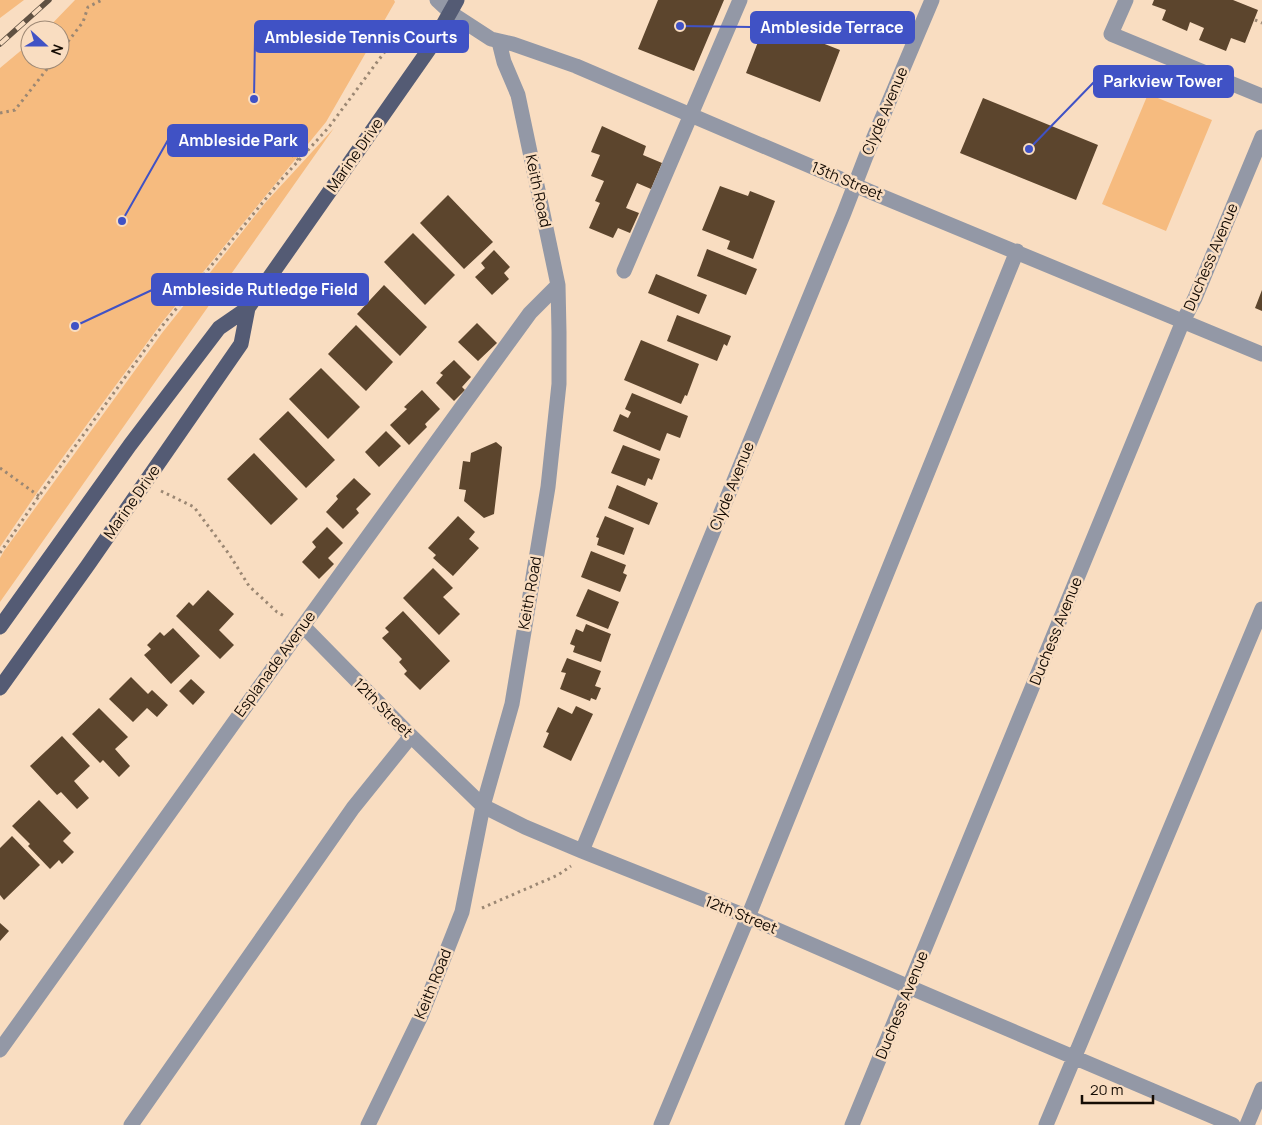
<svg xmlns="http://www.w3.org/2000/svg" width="1262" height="1125" font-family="Manrope,sans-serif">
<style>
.green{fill:#f6bb7f}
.building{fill:#5c452d}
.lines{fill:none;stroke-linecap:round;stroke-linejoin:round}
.path{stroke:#9b8773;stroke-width:3;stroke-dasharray:2.5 4;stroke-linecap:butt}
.minor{stroke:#9398a6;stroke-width:15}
.major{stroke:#545b74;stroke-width:15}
.rail-casing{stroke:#605142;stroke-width:5.5}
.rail{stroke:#f9ddc1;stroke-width:4;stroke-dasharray:11;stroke-linecap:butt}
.labels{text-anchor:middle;stroke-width:5;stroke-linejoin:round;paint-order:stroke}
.street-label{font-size:15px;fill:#150c04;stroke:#f9ddc1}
.leader{fill:none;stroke:#4052c5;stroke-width:2}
.callout-dot{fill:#4052c5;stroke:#f9ddc1;stroke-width:2}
.callout{fill:#4052c5;stroke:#4052c5;stroke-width:2}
.callout-label{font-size:16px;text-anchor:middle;font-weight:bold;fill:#fff}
</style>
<rect width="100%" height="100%" fill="#f9ddc1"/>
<path class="green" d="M0,0H24L0,18Z
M75,0H394L395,2L326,122L163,321L41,487L0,547V68L30,43V60H60V30H46Z
M1148,94L1212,120L1166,231L1102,204Z
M334,128L0,602V558L4,551L162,333L266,202Z"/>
<path class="building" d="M658,0H724L694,71L638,49Z
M1154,0H1233L1258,10L1245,43L1231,38L1226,51L1199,40L1204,28L1190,22L1187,31L1162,20L1166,10L1152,5Z
M766,21L840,50L820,102L746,73Z
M983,98L1098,145L1076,200L960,153Z
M602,126L646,146L643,155L662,163L651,189L637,183L626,208L639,213L630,233L618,228L613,238L589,228L600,203L595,201L604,181L591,176L600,155L591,152Z
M720,186L748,196L750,191L775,201L753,259L727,249L730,241L702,230Z
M448,195L493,242L464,269L420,223Z
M413,233L455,275L425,305L384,262Z
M707,249L757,269L746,295L697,276Z
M494,250L510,267L504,273L509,279L492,295L475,277L485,268L481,263Z
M656,274L707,295L699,314L648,293Z
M384,285L427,327L400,356L357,314Z
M1262,290V311L1255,308Z
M677,315L731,336L727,346L724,344L717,361L667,341Z
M477,323L497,343L478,361L458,342Z
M356,325L393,362L366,391L328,354Z
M641,340L699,364L687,396L685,395L681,404L624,380Z
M454,360L471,377L462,387L465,390L454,401L436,383L443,375L440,373Z
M321,368L360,407L328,439L289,399Z
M422,390L440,409L425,424L427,427L409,445L390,425L407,409L404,407Z
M632,393L688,416L680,438L667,433L660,451L613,431L620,414L628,418L631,412L625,409Z
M288,411L335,460L306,488L259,439Z
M386,431L401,446L379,467L365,452Z
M496,442L502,447L494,514L484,518L464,501L466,490L459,489L463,461L470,462L471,453Z
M623,445L660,459L652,480L648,478L645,486L611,473Z
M254,453L298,499L271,525L227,479Z
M354,478L371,494L356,509L359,513L343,529L326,512L338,499L336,496Z
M617,485L658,503L649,525L608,508Z
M458,516L475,532L469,539L479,548L453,576L433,558L436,555L428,548Z
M605,516L634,528L624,555L597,545L599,538L596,537Z
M327,527L343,543L328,558L334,564L319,579L302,562L316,547L312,542Z
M591,551L626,565L623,573L627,575L620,592L581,577Z
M433,568L453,588L443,597L460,614L439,635L403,598Z
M588,589L619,602L608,629L576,616Z
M208,590L234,614L219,630L234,645L220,659L176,616L189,602L193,606Z
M403,611L450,661L420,690L404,674L407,671L399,662L402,659L382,638L389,632L385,628Z
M586,624L611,634L601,662L573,652L575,646L570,644L576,629L583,632Z
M173,628L200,656L171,684L144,655L151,649L147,645L160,632L164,636Z
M567,658L601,671L595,686L601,688L596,700L591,698L590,701L560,689L566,673L561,672Z
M131,677L148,694L152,690L168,705L157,717L147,708L133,722L109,699Z
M191,679L205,692L193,705L179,691Z
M576,706L593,714L571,761L543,747L549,733L546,732L558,707L572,714Z
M99,708L128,737L115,749L130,766L119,777L103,760L100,763L72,734Z
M62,736L90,766L74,781L89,798L77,809L61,792L57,795L30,766Z
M39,800L71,833L63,841L74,852L62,864L59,860L50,869L28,846L30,844L12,826Z
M12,836L40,865L4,900L0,895V848Z
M0,923L9,931L0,941Z"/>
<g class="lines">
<path class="path" d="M1255,20L1262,23
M60,52L83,22L88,7L102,0
M0,113L15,110L54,60
M275,144L299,160
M254,146L268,155
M0,468L39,496
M161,491L194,507L229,554L249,586L277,612L286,617
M0,553L39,496L163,325L281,180L329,127L392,42L395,25
M482,908L558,875L571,866"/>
<path class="minor" d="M437,0L451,13L491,39L513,44L576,66L871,192L1262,354
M1126,0L1111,34L1262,96
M624,271L740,0
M303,626L411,736L483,806L525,827L582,851L748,917L909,987L1233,1125
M582,851L844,213L866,156L932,0
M0,1050L303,626L530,313L558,285
M131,1125L353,808L411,736
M368,1125L421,1016L462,912L483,806L512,704L548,487L559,384V332L558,285L518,95L504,62L499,42
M661,1125L748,917L1017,251
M852,1125L1183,321L1195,298L1262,137
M1046,1125L1262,609
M1247,1125L1262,1089"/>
<path class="major" d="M0,627L130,445L219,328L248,308L430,48L457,0
M0,688L88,565L241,344L248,308"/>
<g class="rail-casing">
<path id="rail" d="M0,44L49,0"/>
</g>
<use href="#rail" class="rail"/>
</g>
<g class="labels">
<g class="street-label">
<text transform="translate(885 111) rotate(-67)" y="5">Clyde Avenue</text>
<text transform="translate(355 155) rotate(-55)" y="5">Marine Drive</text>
<text transform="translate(847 181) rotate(23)" y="5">13th Street</text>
<text transform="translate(538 191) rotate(78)" y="5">Keith Road</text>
<text transform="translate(1211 257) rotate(-67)" y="5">Duchess Avenue</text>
<text transform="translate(732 486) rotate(-68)" y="5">Clyde Avenue</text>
<text transform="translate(132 502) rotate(-55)" y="5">Marine Drive</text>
<text transform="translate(530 593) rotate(-80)" y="5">Keith Road</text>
<text transform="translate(1056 631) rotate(-68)" y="5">Duchess Avenue</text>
<text transform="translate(275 664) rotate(-54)" y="5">Esplanade Avenue</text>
<text transform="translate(383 708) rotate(45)" y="5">12th Street</text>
<text transform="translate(741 915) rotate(22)" y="5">12th Street</text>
<text transform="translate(433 984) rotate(-68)" y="5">Keith Road</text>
<text transform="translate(902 1005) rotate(-68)" y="5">Duchess Avenue</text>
</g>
</g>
<path class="leader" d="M680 26L751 27M254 99L255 37M1029 149L1094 82M122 221L168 140M75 326L152 290"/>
<g class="callout-dot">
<circle cx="680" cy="26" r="5"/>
<circle cx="254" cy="99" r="5"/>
<circle cx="1029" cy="149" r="5"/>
<circle cx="122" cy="221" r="5"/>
<circle cx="75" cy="326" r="5"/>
</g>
<g class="callout">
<rect x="751" y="12" width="163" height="31" rx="5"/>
<rect x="255" y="21" width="213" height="31" rx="5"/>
<rect x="1094" y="66" width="139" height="31" rx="5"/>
<rect x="168" y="125" width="139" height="31" rx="5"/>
<rect x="152" y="274" width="216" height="31" rx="5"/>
</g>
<g class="callout-label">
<text x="832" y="33">Ambleside Terrace</text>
<text x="361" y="43">Ambleside Tennis Courts</text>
<text x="1163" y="87">Parkview Tower</text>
<text x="238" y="146">Ambleside Park</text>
<text x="260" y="295">Ambleside Rutledge Field</text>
</g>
<g transform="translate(45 45) rotate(111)"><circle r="24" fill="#f9ddc1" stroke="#9e8975"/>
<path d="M0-4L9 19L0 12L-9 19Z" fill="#4052c5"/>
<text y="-8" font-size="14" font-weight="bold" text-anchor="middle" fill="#150c04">N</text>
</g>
<path d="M1082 1095v8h71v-8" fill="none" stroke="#150c04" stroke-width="2.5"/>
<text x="1090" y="1095" font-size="15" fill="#150c04" stroke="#f9ddc1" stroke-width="4" paint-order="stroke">20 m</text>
</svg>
